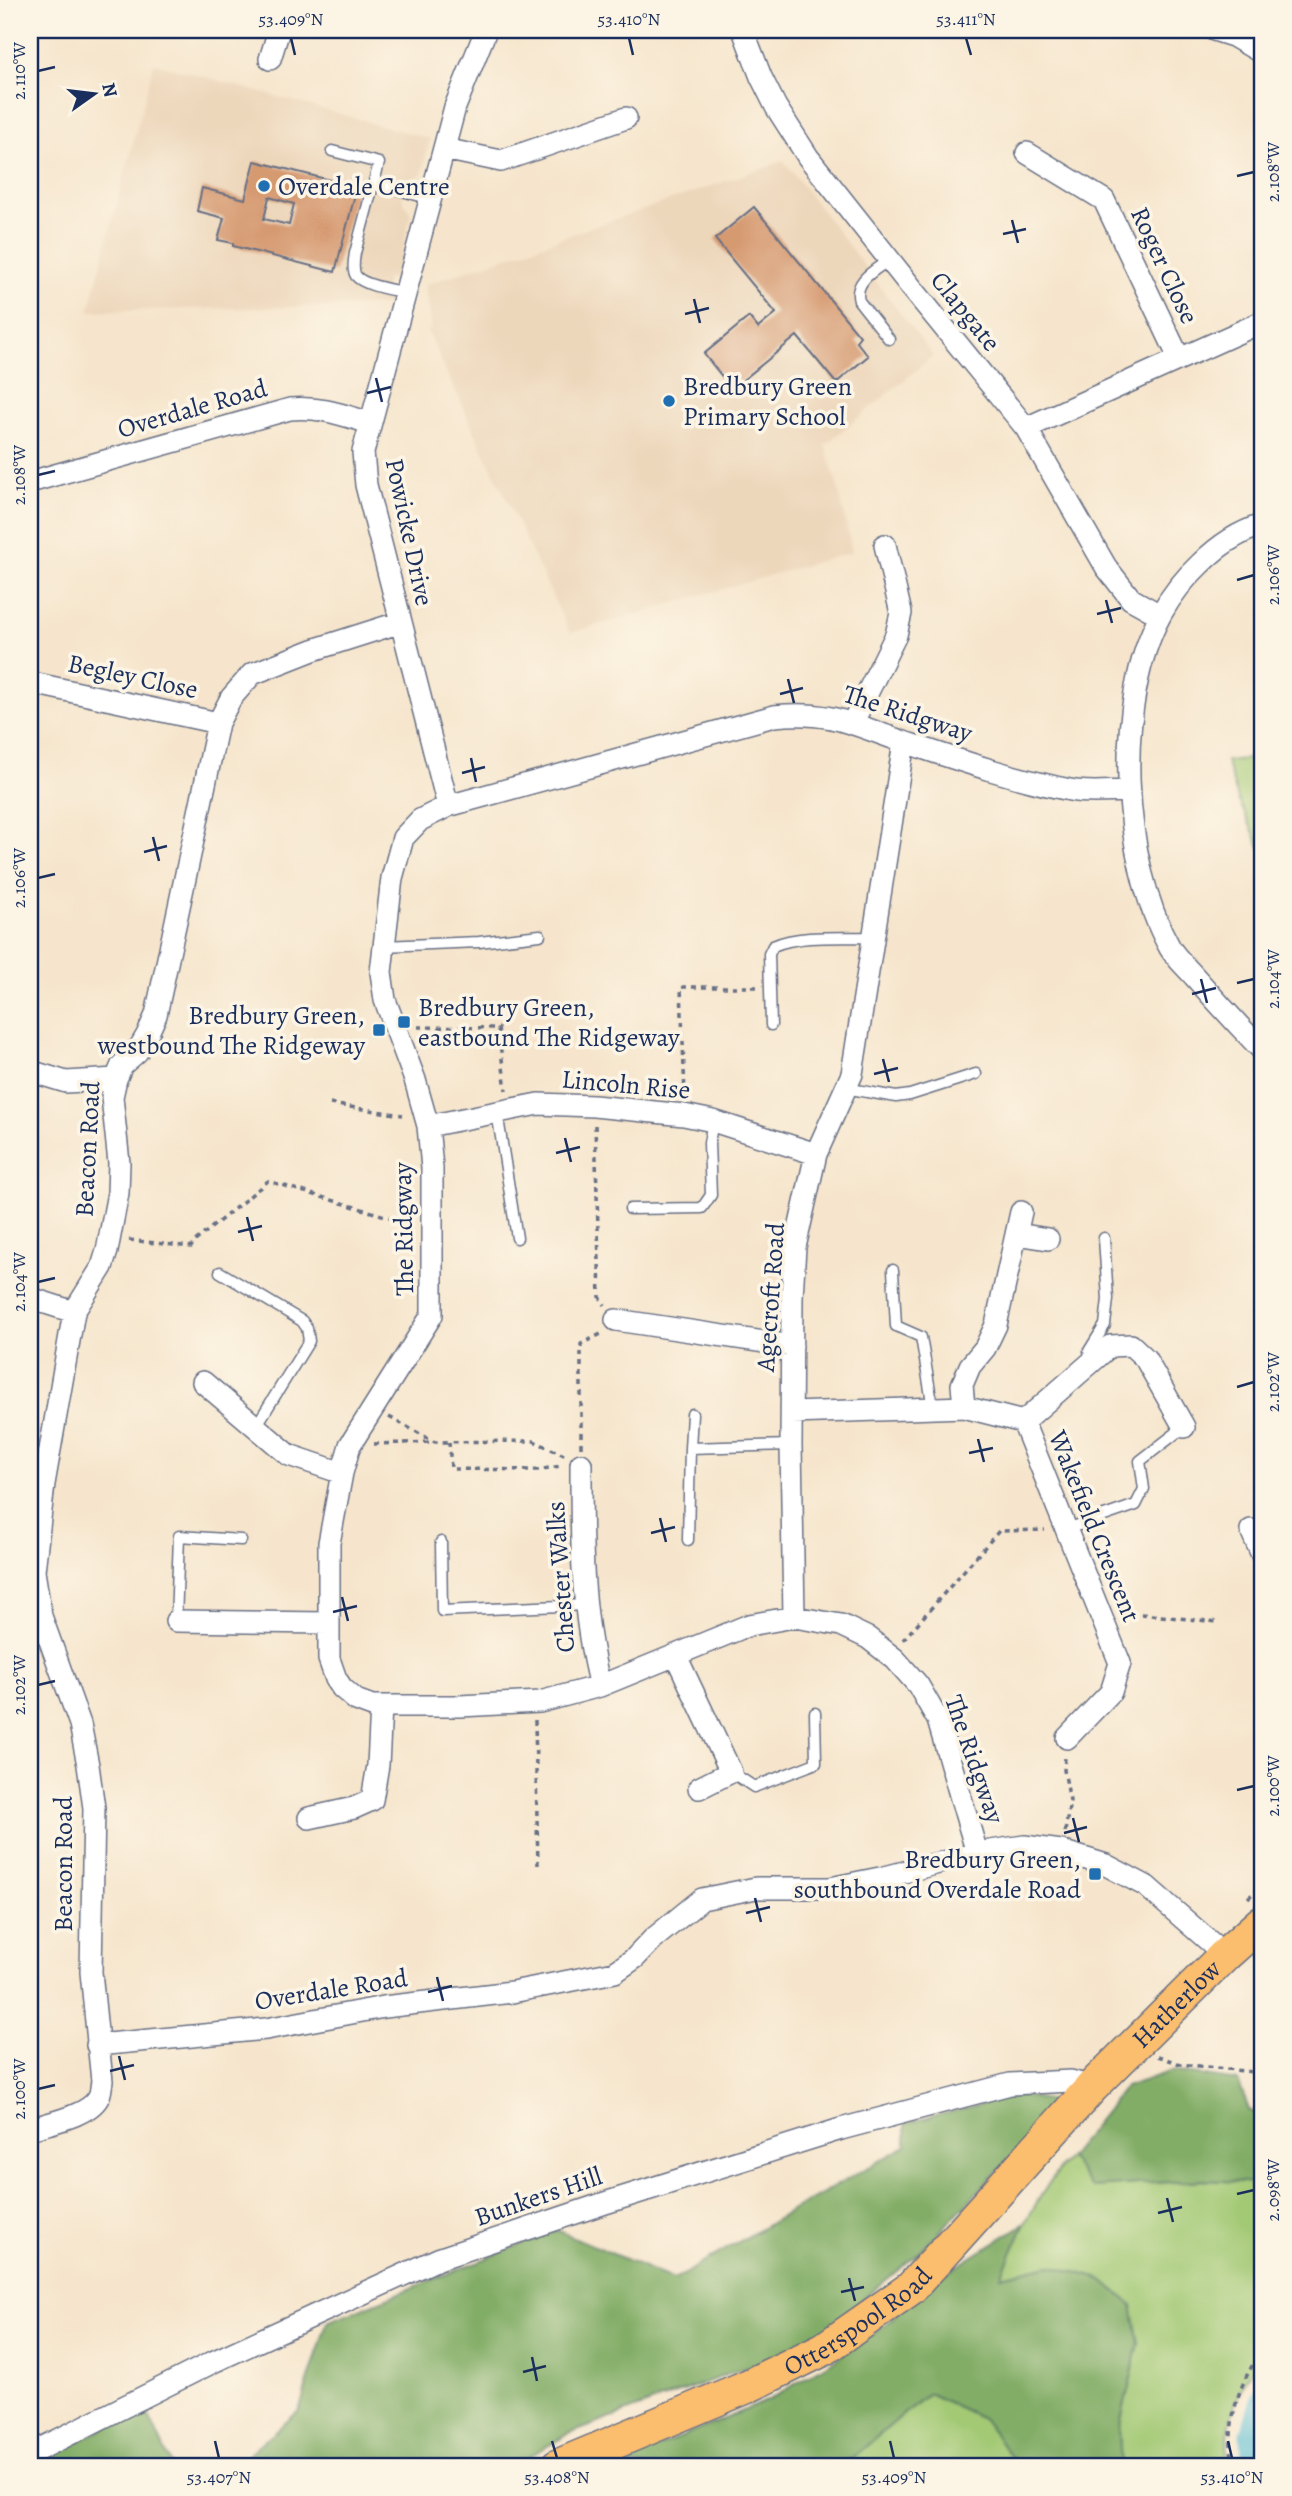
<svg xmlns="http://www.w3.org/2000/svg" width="1292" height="2496" font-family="Alegreya,serif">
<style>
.built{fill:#edd7bb}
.green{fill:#a3c974;stroke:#5f7c69;stroke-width:2}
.forest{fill:#82ad66;stroke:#4e6e62;stroke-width:2}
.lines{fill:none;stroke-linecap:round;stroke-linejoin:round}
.canal{stroke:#53bad2;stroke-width:21}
.building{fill:#d69a71;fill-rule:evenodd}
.lane-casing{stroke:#686f84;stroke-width:13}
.street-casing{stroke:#686f84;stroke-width:24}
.primary-casing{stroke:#686f84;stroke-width:36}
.path{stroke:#686f84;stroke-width:3.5;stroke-dasharray:5 5;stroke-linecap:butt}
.lane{stroke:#fff;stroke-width:10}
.street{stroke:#fff;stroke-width:21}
.primary{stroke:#fbbd6e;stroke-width:33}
.ticks{fill:none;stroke:#1b2f5e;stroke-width:2.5}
.poi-dot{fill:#1f6fb2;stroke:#fcf5e5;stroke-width:2.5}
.labels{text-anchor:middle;stroke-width:7;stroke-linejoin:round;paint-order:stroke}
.poi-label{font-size:26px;fill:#1b2f5e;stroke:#fcf5e5;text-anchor:start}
.street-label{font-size:26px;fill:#1b2f5e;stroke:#fcf5e5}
.neatline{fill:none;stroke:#1b2f5e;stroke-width:2.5}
.ticks-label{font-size:18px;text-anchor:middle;fill:#1b2f5e}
</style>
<rect width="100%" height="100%" fill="#fcf5e5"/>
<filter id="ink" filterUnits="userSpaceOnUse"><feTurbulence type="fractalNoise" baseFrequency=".0143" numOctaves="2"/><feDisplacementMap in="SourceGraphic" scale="14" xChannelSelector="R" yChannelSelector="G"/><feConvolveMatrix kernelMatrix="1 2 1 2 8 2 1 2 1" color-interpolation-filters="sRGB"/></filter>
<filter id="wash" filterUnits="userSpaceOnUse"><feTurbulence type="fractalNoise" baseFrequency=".00686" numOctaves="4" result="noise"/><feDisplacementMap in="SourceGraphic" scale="28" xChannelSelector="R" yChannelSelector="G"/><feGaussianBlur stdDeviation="1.57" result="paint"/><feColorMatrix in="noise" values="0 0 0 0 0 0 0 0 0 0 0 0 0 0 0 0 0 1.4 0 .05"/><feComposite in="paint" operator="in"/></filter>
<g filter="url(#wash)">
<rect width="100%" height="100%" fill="#f6e5cc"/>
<path class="built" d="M154,63L430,139L421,175L408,181L402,198L411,214L396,278H387L384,293L389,298L388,305L89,311Z
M784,161L933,356L825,445L839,491L852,552L570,633L427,331L431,329L425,285Z"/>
<path class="green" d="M1262,747V851L1238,799L1226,761L1258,758Z
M1069,2157L1091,2187L1203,2180L1262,2183V2355C1235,2392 1226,2420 1227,2466H1121L1119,2429L1139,2343L1000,2276C1019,2234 1039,2192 1069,2157Z
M928,2393L982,2418L1018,2466H843Z"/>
<path class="forest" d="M1172,2071L1238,2081L1249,2110L1262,2116V2183L1203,2180L1091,2187L1069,2157L1125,2087Z
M1019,2095L1063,2103L923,2249L811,2343L569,2434L512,2466H235L299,2411L327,2322L557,2230L674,2280L786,2214L906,2146V2123Z
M1024,2224L1001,2276L1049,2265L1101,2279L1132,2305L1139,2343L1119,2429L1121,2466H1018L982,2418L928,2393L843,2466H613L769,2400L868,2339L938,2278Z
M145,2407L172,2466H30Z"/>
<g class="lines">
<path class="canal" d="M1252,2466L1251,2434L1262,2397"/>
</g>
<g id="blocks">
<path class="building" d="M255,161L357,187L335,272L233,246V243L218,240L224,218L197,211L202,188L245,199ZM269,197L294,204L289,225L264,219Z
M754,207L860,336L856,341L868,356L836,383L797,336L732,389L704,354L749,317L758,328L776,313L715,239Z"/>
</g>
</g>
<g filter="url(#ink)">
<use href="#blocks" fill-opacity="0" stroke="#686f84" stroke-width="2"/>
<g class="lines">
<g class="lane-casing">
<path id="lane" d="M332,151L379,163L355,253C354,260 352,270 356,276C364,286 395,290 407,293
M374,183L431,199
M889,339L859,301C853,281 875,270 889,260
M383,946L479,942L540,935
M771,1025L769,954L773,946C800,934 843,938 873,937
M845,1088L896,1097L910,1095L976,1074
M497,1112L517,1238
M630,1209L702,1208L711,1195L709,1143L713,1121
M893,1270L896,1326L921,1337L933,1408
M220,1272L302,1321L307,1328L309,1341L255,1428
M1092,1362L1089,1351L1105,1325L1108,1299L1104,1238
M690,1448L692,1414
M1067,1529L1136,1505L1144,1489L1140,1461L1184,1427
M688,1540L690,1448L791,1445
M441,1542L442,1611L586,1605
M176,1621L179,1536L241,1540
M731,1772L754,1787L816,1763L815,1713"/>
</g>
<g class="street-casing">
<path id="street" d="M743,30L761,77L776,107L808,157L911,287L1026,428L1106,567L1131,599L1160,615
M1214,30L1233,36L1262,53
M270,59L279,30
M444,149L501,161L626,118
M1027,153L1104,200L1179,358
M1026,428L1262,322
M30,482L290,409C319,406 343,415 370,423
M1262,525C1239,532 1217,547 1200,564C1184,579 1172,594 1161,614C1113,702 1121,861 1170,948C1176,958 1186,967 1194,976C1216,1001 1239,1026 1262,1050
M37,684L218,723
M853,722L896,635L901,613L885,545
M448,806L366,485L363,452L455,107L486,30
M30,1071L66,1082L116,1079
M428,1126L538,1104L594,1106L684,1115L713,1121L816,1154
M1017,1234L1048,1239
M30,1298L74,1312
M616,1320L792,1346
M203,1382L289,1455L342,1473
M964,1407L962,1385L970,1366L985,1348L996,1325L1021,1212
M792,1413L964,1407L1023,1422L1120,1663L1111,1692L1067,1738
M1023,1422L1110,1346L1131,1345L1145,1358L1184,1427
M581,1464C581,1539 581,1613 600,1686
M1251,1530L1262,1555
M794,1617L791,1445L792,1297L795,1247L816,1154L852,1074L904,742
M176,1621L328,1623
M676,1656L731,1772L699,1788
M309,1818L354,1808L372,1800L378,1765L381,1707
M977,1853L938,1720L918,1685L895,1659L868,1638L841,1625L794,1617L749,1625L600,1686L540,1702L460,1706H372L356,1700L342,1688L336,1679L329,1659V1543L342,1473L350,1445L432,1315V1168L428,1126L415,1080L385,1000L381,972L392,878L403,838L420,820L448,806L774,716C830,710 854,725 904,742C958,760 1014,779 1070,790C1088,794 1110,791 1129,791
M97,2045L266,2029L384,2007L512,1992L615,1972L635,1958L653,1939L702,1899L756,1888H830L885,1877L977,1853L1024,1846L1061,1851L1106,1865L1146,1886L1225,1955
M30,2129C48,2123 88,2116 98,2098C101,2094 101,2086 102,2081L91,1972L94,1808L88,1765L80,1724L41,1616L34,1571L44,1484L74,1312L102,1267L107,1251L118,1193L119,1163L112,1097L116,1079L122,1065L137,1052L147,1035L156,1015L218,723L231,698L252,674L313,650L401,622
M30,2454L215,2361L438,2259L605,2203L841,2129L1010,2084L1071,2081L1092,2087"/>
</g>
<g class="primary-casing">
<g id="primary">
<path id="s1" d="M558,2466L746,2387L824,2349L911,2288L1092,2087L1225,1955L1262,1922"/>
</g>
</g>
<path class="path" d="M418,1027L498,1028L506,1090
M685,1096L681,987H757
M330,1104L403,1115
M595,1125L600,1297L605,1305
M129,1240L191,1247L194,1242L268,1181L412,1224
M389,1417L435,1442L534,1441L564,1455
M449,1442L451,1469L537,1470L561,1466
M374,1444L433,1442
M581,1447V1344L601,1334
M1121,1612L1218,1622
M903,1640L999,1531L1045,1530
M535,1720L538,1867
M1065,1832L1070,1801L1064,1770L1065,1757
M1248,1898L1262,1885
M1158,2056L1180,2064L1262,2073
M1233,2466C1226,2422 1237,2387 1262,2350"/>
<use href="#lane" class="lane"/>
<use href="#street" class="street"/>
<use href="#primary" class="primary"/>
</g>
</g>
<path class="ticks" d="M291,38L295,55M629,38L633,55M966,38L971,55M38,71L55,67M1237,176L1254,172M1012,220L1018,243M1003,234L1026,229M694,299L700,323M685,314L709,308M376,378L382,402M367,393L391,387M38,475L55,471M1237,580L1254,575M1106,600L1112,623M1097,614L1121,608M788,679L794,703M780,694L803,688M471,758L476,782M462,773L485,767M153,837L159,861M144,852L167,846M38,878L55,874M1201,979L1207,1003M1237,983L1254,979M1192,994L1216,988M883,1059L889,1082M874,1074L898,1068M565,1138L571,1162M556,1153L580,1147M247,1217L253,1241M238,1232L262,1226M38,1282L55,1278M1237,1387L1254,1382M978,1439L984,1462M969,1453L993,1448M660,1518L666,1542M651,1533L675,1527M342,1597L348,1621M333,1612L357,1606M38,1685L55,1681M1237,1790L1254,1786M1073,1818L1079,1842M1064,1833L1087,1827M755,1898L761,1922M746,1913L770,1907M437,1977L443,2001M428,1992L452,1986M119,2056L125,2080M110,2071L134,2065M38,2089L55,2085M1237,2194L1254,2190M1167,2198L1173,2222M1158,2213L1182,2207M849,2278L855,2301M841,2292L864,2287M532,2357L537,2381M523,2372L546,2366M215,2441L219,2458M552,2441L557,2458M890,2441L894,2458M1228,2441L1232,2458"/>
<g class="poi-dot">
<circle cx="264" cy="186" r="7"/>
<circle cx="669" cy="401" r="7"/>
<rect x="397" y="1015" width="14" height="14" rx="3.5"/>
<rect x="372" y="1023" width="14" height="14" rx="3.5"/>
<rect x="1088" y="1867" width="14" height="14" rx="3.5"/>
</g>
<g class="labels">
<g class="poi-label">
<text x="278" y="195">Overdale Centre</text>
<text x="683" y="395">Bredbury Green<tspan x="683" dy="30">Primary School</tspan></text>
<text x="418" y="1016">Bredbury Green,<tspan x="418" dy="30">eastbound The Ridgeway</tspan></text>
<text x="365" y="1024" text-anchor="end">Bredbury Green,<tspan x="365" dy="30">westbound The Ridgeway</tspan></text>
<text x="1081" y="1868" text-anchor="end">Bredbury Green,<tspan x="1081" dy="30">southbound Overdale Road</tspan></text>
</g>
<g class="street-label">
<text transform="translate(1165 265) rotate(65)" y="9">Roger Close</text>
<text transform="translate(966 311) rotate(51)" y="9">Clapgate</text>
<text transform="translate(192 408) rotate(-16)" y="9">Overdale Road</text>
<text transform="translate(410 532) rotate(78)" y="9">Powicke Drive</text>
<text transform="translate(133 676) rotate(12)" y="9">Begley Close</text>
<text transform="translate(908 713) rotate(18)" y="9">The Ridgway</text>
<text transform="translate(626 1084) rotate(5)" y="9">Lincoln Rise</text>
<text transform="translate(87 1149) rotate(-87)" y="9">Beacon Road</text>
<text transform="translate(403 1229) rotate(-91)" y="9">The Ridgway</text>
<text transform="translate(770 1297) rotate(-86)" y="9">Agecroft Road</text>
<text transform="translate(1095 1526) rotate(68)" y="9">Wakefield Crescent</text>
<text transform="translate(560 1577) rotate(-94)" y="9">Chester Walks</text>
<text transform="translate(975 1759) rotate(71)" y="9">The Ridgway</text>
<text transform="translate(63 1864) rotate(-90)" y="9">Beacon Road</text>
<text transform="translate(331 1989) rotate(-9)" y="9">Overdale Road</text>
<text dy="9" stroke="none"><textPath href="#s1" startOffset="786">Hatherlow</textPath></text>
<text transform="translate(538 2196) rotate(-19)" y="9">Bunkers Hill</text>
<text dy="9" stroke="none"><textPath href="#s1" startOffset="334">Otterspool Road</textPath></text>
</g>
</g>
<rect width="1292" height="2496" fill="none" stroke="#fcf5e5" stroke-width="77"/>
<g transform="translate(94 94) rotate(76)" stroke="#fcf5e5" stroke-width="5" paint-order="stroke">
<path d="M0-5L12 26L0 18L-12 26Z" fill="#1b2f5e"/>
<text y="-10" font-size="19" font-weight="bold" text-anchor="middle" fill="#1b2f5e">N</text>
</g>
<rect x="38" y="38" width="1216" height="2420" class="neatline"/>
<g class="ticks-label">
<text x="291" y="25">53.409°N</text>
<text x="629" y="25">53.410°N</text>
<text x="966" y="25">53.411°N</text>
<text transform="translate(19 71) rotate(-90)" y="6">2.110°W</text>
<text transform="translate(1273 172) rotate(-90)" y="6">2.108°W</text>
<text transform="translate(19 475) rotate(-90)" y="6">2.108°W</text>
<text transform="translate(1273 575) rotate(-90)" y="6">2.106°W</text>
<text transform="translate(19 878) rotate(-90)" y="6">2.106°W</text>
<text transform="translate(1273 979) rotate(-90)" y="6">2.104°W</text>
<text transform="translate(19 1282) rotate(-90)" y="6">2.104°W</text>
<text transform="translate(1273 1382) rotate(-90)" y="6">2.102°W</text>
<text transform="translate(19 1685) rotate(-90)" y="6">2.102°W</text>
<text transform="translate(1273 1786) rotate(-90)" y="6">2.100°W</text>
<text transform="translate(19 2089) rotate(-90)" y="6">2.100°W</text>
<text transform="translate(1273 2190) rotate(-90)" y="6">2.098°W</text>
<text x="219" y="2483">53.407°N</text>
<text x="557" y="2483">53.408°N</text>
<text x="894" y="2483">53.409°N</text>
<text x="1232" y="2483">53.410°N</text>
</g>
</svg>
